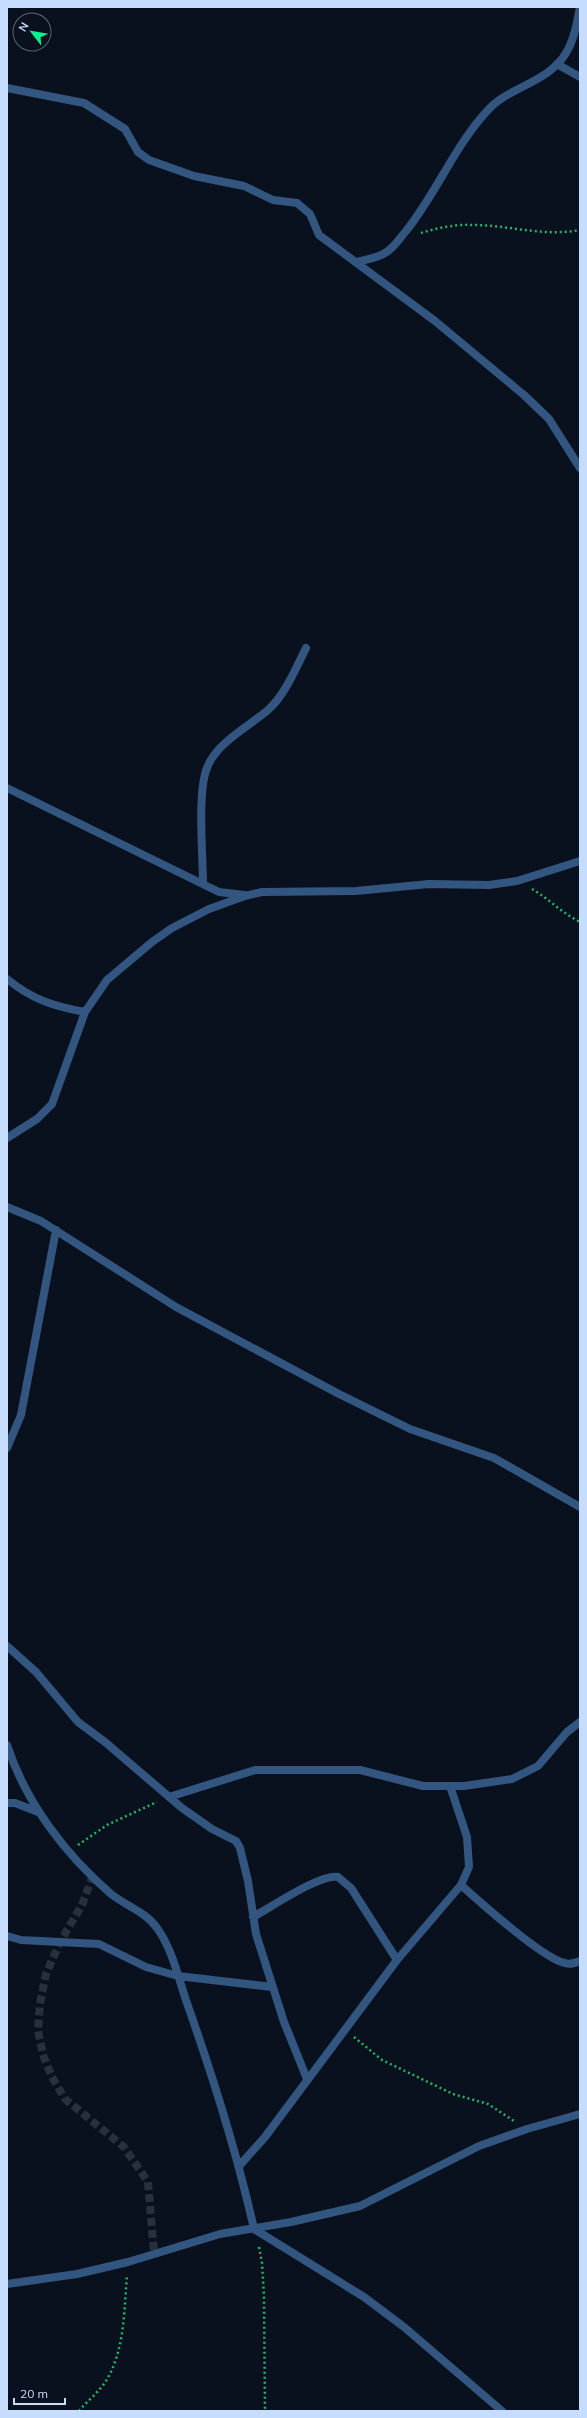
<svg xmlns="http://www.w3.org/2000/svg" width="587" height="2418" font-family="Mulish,sans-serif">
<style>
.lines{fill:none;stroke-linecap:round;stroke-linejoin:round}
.street-tunnel{stroke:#263040;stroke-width:8;stroke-dasharray:8 4;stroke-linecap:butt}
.path{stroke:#25b564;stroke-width:2.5;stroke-dasharray:2 3;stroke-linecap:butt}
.lane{stroke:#325680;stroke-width:8}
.street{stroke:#325680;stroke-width:8}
</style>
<rect width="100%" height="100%" fill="#0a111e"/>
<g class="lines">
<path class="street-tunnel" d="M93,1875L82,1905L60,1942L46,1974L40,2004L38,2030L43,2055L52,2077L65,2099L124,2147L148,2182L154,2253"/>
<path class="path" d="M421,233C437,228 456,224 473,225C509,225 542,237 580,230
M532,889C549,899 562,913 580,922
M78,1845L107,1825L157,1802
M354,2037L382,2060L453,2094L488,2104L514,2121
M259,2247L262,2263L264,2297L265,2411
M79,2411C87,2401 99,2392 106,2381C125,2350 124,2310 127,2275"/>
<path class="lane" d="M557,64L580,77"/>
<path class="street" d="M7,88L84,103L125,129L138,152L149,160L194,176L244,186L273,200L297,203L310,214L319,235L435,321L524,395L549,419L580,468
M356,262C365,260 377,258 385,253C393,249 400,238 406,231C436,194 455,145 488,110C510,86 548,83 566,53C574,40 577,23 580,7
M7,788L219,892L244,895
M203,884C203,856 197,792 207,768C216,743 248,727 268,710C285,695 296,668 306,648
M7,979C33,1000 53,1006 85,1012
M7,1138L37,1119L52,1104L85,1012L107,980L152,942L172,928L209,909L245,896L262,892L356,891L429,884L489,885L517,881L580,861
M7,1207L41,1221L176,1307L339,1394L410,1429L494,1458L580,1507
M7,1448L21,1415L56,1230
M7,1646L36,1672L78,1722L105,1742L182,1808L212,1829L236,1841L240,1848L248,1881L256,1934L284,2022L307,2079
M7,1745C26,1803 65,1854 111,1894C126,1906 146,1912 157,1928C173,1950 179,1981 188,2006C214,2080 237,2153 254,2229L364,2297L404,2327L502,2411
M169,1797L255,1770H360L423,1786H464L512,1779L538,1766L567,1732L580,1722
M7,1803H15L38,1812
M461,1885C480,1902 543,1959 565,1963C570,1965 575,1963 580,1961
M253,1917C270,1908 321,1873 338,1877L351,1888L397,1960
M7,1936L21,1940L99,1944L146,1967L178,1976L272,1987
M240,2165L265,2137L397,1960L461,1885L469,1867L467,1837L450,1786
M7,2284L77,2274L128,2262L220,2234L291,2222L360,2206L479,2146L527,2129L580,2114"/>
</g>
<rect width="587" height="2418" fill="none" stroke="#c7ddff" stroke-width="16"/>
<g transform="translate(32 32) rotate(301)"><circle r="19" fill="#0a111e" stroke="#566378"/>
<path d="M0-3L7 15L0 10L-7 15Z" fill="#00f291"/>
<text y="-6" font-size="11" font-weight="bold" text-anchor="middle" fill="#c7ddff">N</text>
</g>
<path d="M14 2398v6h51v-6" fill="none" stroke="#c7ddff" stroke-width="2"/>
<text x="20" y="2398" font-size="12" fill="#c7ddff" stroke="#0a111e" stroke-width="3" paint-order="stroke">20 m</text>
</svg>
